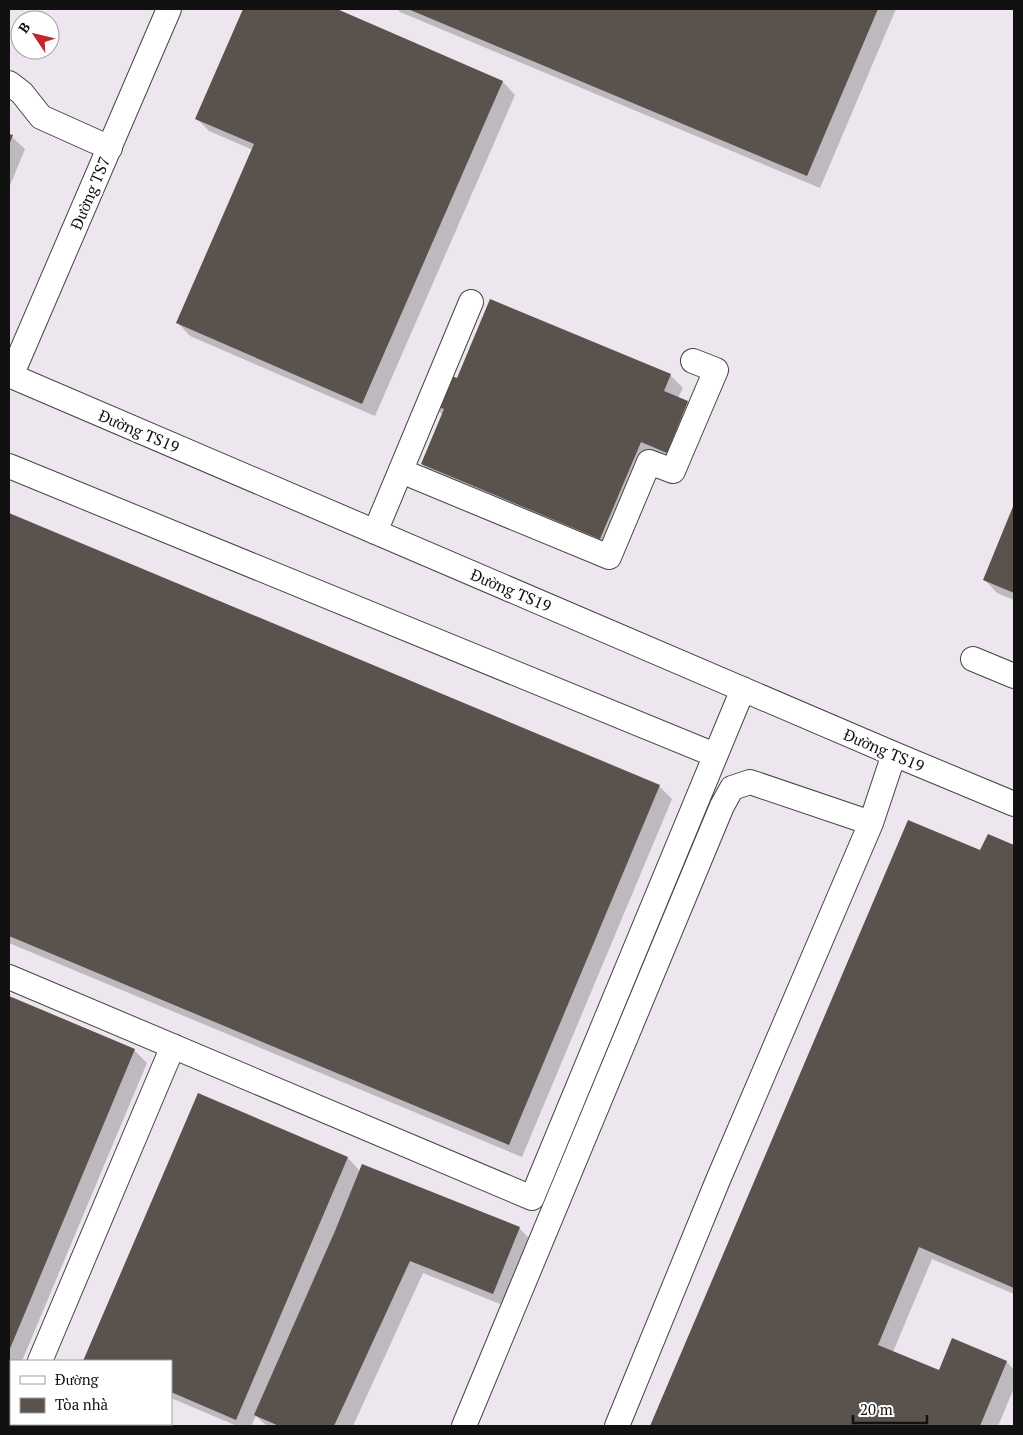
<svg xmlns="http://www.w3.org/2000/svg" width="1023" height="1435" font-family="'PT Serif',serif">
<style>
.industrial{fill:#eee6ef;fill-rule:evenodd}
.shadow{fill:#0003}
.building{fill:#5a524d}
.lines{fill:none;stroke-linecap:round;stroke-linejoin:round}
.minor-casing{stroke:#444;stroke-width:26}
.minor{stroke:#fff;stroke-width:24}
.labels{text-anchor:middle;stroke-width:5;stroke-linejoin:round;paint-order:stroke}
.street-label{font-size:16px;fill:#111;stroke:#fff}
</style>
<rect width="100%" height="100%" fill="#fffdf5"/>
<path class="industrial" d="M9,9H1014V1426H9ZM20,20H50V50H20ZM11,1361H171V1424H11Z"/>
<path class="shadow" d="M244,9H334L503,82L515,95L375,416L190,336L178,323L253,150L209,131L196,118Z
M397,9H896L820,188L400,12Z
M9,135L12,137L25,149L9,188Z
M670,375L683,388L678,398L688,402L701,415L680,465L654,454L613,551L435,477L422,464L443,415L427,401L457,380Z
M1014,508V600L997,593L985,580Z
M9,515L659,786L672,799L522,1157L9,943Z
M909,821L981,852L988,835L1014,846V1294L932,1259L893,1352L940,1372L953,1340L1007,1362L1014,1370V1388L998,1426H651Z
M9,998L134,1050L147,1063L22,1361H11V1364L9,1363Z
M199,1095L348,1158L360,1171L362,1165L519,1228L532,1241L505,1306L423,1273L353,1426H267L256,1416L251,1426H237L171,1398V1361H84Z
M107,1424H142L141,1426H113Z"/>
<path class="building" d="M243,9H337L503,81L362,404L176,323L254,144L195,119Z
M408,9H878L807,176Z
M9,134L13,135L9,145Z
M490,299L671,374L664,391L688,401L667,453L641,442L600,539L421,464L444,409L426,402L439,371L457,378Z
M1014,504V593L983,580Z
M9,513L660,785L509,1145L9,936Z
M908,820L980,850L988,834L1014,845V1288L919,1247L878,1345L939,1370L952,1338L1007,1361L980,1426H650Z
M9,996L135,1049L9,1351Z
M198,1093L348,1157L236,1420L171,1392V1361H83Z
M362,1164L520,1227L493,1294L410,1261L334,1426H279L254,1415L335,1231Z"/>
<g class="lines">
<g class="minor-casing">
<path id="minor" d="M9,83L22,93L41,117L110,148
M9,375L894,754L1014,804
M11,376L169,9
M9,466L715,755
M401,471L609,557L649,462L673,471L716,370L693,361
M375,532L471,302
M973,659L1014,676
M9,977L532,1198L743,689
M40,1361L173,1046
M464,1426L722,806L732,788L750,782L871,823
M617,1426L718,1180L871,823L894,754"/>
</g>
<use href="#minor" class="minor"/>
</g>
<g class="labels">
<g class="street-label">
<text transform="translate(90 193) rotate(-67)" y="6">Đường TS7</text>
<text transform="translate(139 431) rotate(23)" y="6">Đường TS19</text>
<text transform="translate(511 590) rotate(23)" y="6">Đường TS19</text>
<text transform="translate(884 750) rotate(23)" y="6">Đường TS19</text>
</g>
</g>
<rect width="1023" height="1435" fill="none" stroke="#111111" stroke-width="20"/>
<rect x="10" y="1360" width="162" height="65" fill="#ffffff" stroke="#a0a0a0"/>
<rect x="20" y="1376" width="25" height="8" fill="#ffffff" stroke="#a0a0a0"/>
<text x="55" y="1385" font-size="15" fill="#111111">Đường</text>
<rect x="20" y="1398" width="25" height="15" fill="#5a524d" stroke="#a0a0a0"/>
<text x="55" y="1410" font-size="15" fill="#111111">Tòa nhà</text>
<g transform="translate(35 35) rotate(305)"><circle r="24" fill="#ffffff" stroke="#a0a0a0"/>
<path d="M0-4L9 19L0 12L-9 19Z" fill="#c4262e"/>
<text y="-8" font-size="14" font-weight="bold" text-anchor="middle" fill="#111111">B</text>
</g>
<path d="M853 1415v8h74v-8" fill="none" stroke="#111111" stroke-width="2.5"/>
<text x="860" y="1415" font-size="15" fill="#111111" stroke="#ffffff" stroke-width="4" paint-order="stroke">20 m</text>
</svg>
